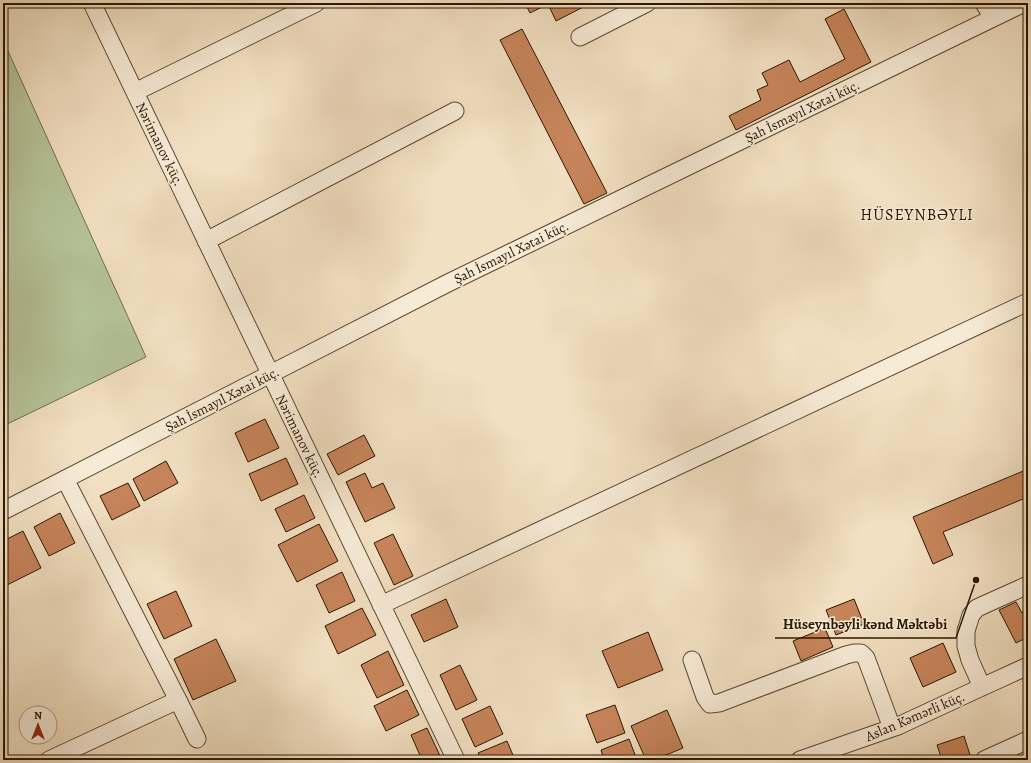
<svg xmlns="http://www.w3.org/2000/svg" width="1031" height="763" font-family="Alegreya,serif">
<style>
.green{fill:#b5c398;stroke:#706d4c}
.building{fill:#c7845a;stroke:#2a1700}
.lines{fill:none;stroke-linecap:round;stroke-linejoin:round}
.minor-casing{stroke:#5c4930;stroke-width:19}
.minor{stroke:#f7ebd7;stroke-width:17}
.labels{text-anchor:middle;stroke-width:3;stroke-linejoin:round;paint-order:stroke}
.street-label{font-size:14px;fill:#2a1700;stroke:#f7ebd7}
.quarter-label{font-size:16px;letter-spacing:1px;fill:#2a1700;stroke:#f7ebd7}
.leader{fill:none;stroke:#2a1700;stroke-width:1.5}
.callout-dot{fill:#2a1700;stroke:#f7ebd7;stroke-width:1.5}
.callout-label{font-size:15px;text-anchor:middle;font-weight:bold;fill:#2a1700;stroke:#f7ebd7;stroke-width:3;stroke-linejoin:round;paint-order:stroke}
</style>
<rect width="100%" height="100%" fill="#f2e0c2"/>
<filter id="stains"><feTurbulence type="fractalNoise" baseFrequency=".005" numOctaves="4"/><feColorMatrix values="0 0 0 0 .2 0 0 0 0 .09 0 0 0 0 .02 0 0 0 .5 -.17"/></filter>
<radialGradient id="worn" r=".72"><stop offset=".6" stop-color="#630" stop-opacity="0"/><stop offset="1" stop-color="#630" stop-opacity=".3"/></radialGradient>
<path class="green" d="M3,40L146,357L3,426Z"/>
<path class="building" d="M525,3H591L556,21L548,4L530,13Z
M844,9L871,62L736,130L729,116L761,100L757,90L768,85L762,73L789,60L800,82L845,59L825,19Z
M522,29L607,193L584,204L500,40Z
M265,419L279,448L248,462L235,433Z
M364,435L375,456L338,475L327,454Z
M286,458L298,484L261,501L249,474Z
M166,461L178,483L144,501L133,479Z
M1028,469V497L943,532L953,555L933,564L913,517Z
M365,473L372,488L383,483L395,508L365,522L346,482Z
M128,483L140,506L112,520L100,496Z
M304,495L315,518L286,532L275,509Z
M60,513L75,543L49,556L34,527Z
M319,524L338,561L297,582L278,545Z
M23,531L41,568L3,587V541Z
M393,534L413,576L394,585L374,543Z
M342,572L355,601L329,613L316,585Z
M176,591L192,626L164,639L147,604Z
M446,599L458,627L424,642L411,615Z
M854,599L864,624L836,635L826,610Z
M1016,602L1022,613L1028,610V637L1016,643L999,610Z
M362,608L376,635L338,654L325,626Z
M825,628L833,647L801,661L793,641Z
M648,632L663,670L618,688L602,651Z
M216,639L236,681L193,700L174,659Z
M943,643L956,672L923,687L910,658Z
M388,651L404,685L377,698L361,665Z
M460,665L477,700L456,710L440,675Z
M407,690L419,715L386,731L374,706Z
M615,705L625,733L597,743L586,715Z
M490,706L503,734L475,747L462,719Z
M667,710L683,748L654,760H646L631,726Z
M427,728L442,760H422L411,735Z
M964,736L971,758L964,760H942L937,745Z
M629,739L637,760H604L601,750Z
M507,741L515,760H481L478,753Z"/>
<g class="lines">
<g class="minor-casing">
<path id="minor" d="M92,3L456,760
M984,3L993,18
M580,37L647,3
M135,92L316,3
M206,241L455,111
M3,511L448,283L1024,3
M381,605L1028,302
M692,660L705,697L710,704L719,703L846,655L854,653H861L866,658L892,728
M982,687L970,660L966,646V631L971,615L977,608L988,603L1028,585
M178,700L197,739
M49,760L178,700L65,479
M800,760L898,726L982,687L1028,666
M984,760L1028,740"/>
</g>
<use href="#minor" class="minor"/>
</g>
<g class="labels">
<g class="street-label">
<text transform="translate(802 111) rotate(-26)" y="5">Şah İsmayıl Xətai küç.</text>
<text transform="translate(160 144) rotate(64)" y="5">Nərimanov küç.</text>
<text transform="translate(511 252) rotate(-26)" y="5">Şah İsmayıl Xətai küç.</text>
<text transform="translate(222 399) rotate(-27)" y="5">Şah İsmayıl Xətai küç.</text>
<text transform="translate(300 436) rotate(64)" y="5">Nərimanov küç.</text>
<text transform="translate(915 716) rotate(-23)" y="5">Aslan Kəmərli küç.</text>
</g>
<g class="quarter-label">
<text x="917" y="220">HÜSEYNBƏYLI</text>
</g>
</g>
<path class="leader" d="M976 580L956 638H775"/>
<circle class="callout-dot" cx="976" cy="580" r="4"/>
<g class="callout-label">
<text x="865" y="629">Hüseynbəyli kənd Məktəbi</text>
</g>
<rect width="1031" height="763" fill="none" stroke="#f2e0c2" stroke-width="16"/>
<rect x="4" y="4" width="1023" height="755" fill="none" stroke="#2a1700" stroke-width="2"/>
<rect x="8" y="8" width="1015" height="747" fill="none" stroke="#2a1700"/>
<g transform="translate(38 725)"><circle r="19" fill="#f7ebd7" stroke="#a59681"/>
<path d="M0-3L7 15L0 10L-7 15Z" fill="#8f2418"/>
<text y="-6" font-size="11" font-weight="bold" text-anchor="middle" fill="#2a1700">N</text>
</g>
<rect width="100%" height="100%" filter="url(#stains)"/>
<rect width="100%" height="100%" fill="url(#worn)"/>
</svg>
